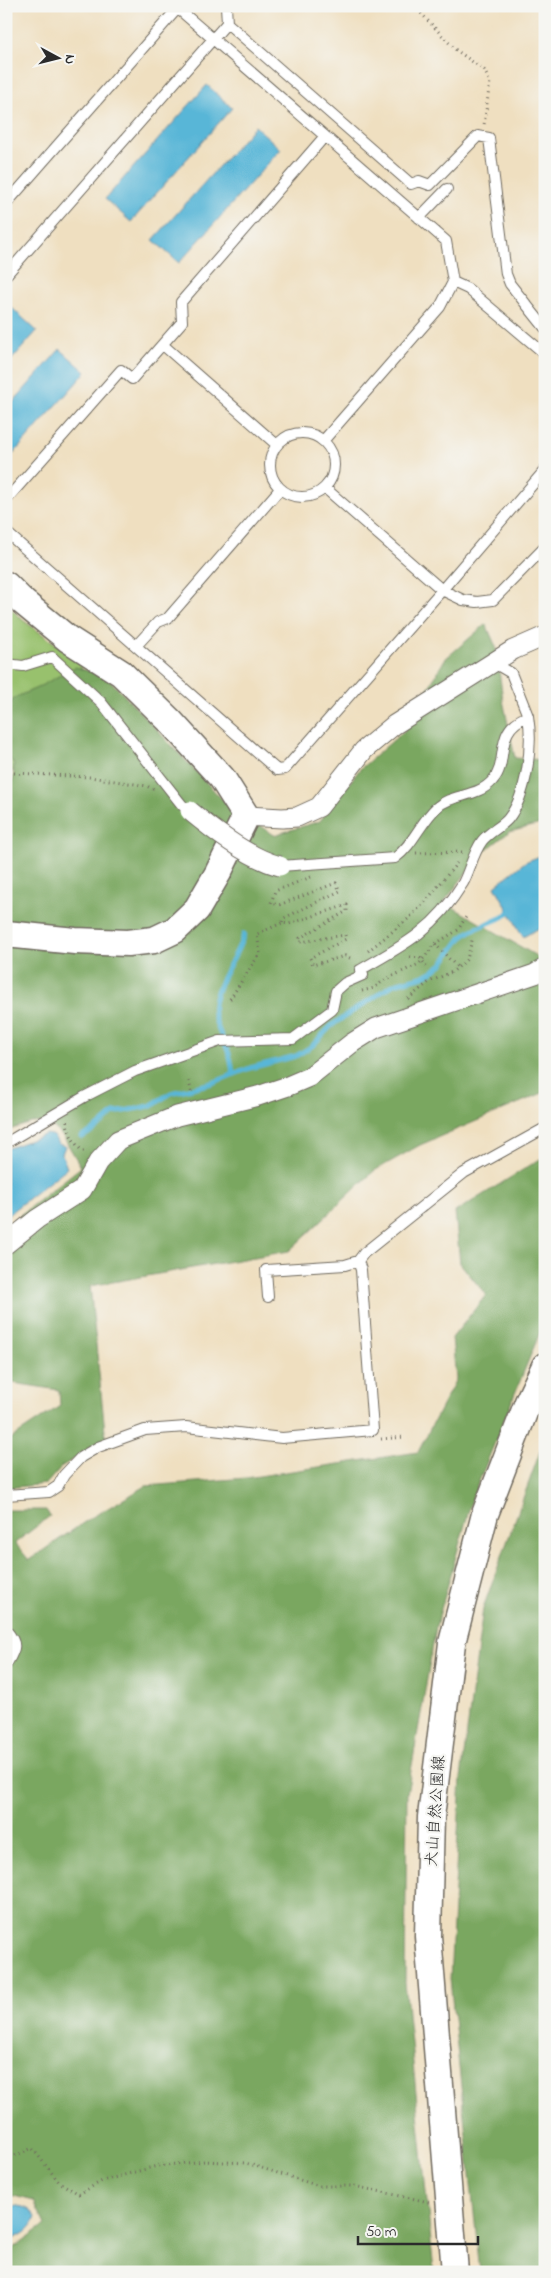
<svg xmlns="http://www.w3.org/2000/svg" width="551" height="2278" font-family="'Indie Flower','Klee One',sans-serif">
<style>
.green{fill:#98c16d;stroke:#62764c}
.forest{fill:#7aa760;stroke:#526946}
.water{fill:#59b6d7;stroke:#427081}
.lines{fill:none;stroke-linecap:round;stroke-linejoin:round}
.stream{stroke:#59b6d7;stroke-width:5}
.lane-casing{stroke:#706a5f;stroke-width:12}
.street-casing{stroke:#706a5f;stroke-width:21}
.secondary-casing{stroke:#706a5f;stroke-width:29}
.path{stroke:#706a5f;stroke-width:3;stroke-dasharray:1 4;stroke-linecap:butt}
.lane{stroke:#fff;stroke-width:10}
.street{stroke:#fff;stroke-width:19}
.secondary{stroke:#fff;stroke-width:26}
.street-bridge-casing{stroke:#706a5f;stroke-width:21;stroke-linecap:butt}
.street-bridge{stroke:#fff;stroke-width:19}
.labels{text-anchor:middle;stroke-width:4.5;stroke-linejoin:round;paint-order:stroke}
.street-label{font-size:16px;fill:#2b2b2b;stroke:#f6f6f2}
</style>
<rect width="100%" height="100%" fill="#f6f6f2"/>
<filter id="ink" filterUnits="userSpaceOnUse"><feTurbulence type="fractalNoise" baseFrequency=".02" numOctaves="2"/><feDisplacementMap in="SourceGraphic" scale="10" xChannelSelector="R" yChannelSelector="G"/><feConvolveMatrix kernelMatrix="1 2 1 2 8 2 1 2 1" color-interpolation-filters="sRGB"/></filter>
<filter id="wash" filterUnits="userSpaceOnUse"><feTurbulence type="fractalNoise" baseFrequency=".0096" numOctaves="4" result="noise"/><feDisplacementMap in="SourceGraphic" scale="20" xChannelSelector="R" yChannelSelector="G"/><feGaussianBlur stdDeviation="1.12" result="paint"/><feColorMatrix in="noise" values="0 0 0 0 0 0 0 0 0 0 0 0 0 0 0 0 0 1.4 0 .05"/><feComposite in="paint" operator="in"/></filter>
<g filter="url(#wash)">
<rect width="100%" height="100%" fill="#efdfc0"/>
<path class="green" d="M6,604L24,621L84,664L6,780Z"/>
<path class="forest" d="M486,624L496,647L503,700L515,758L545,760V823L509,832L481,854L444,902L545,961V1092L420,1145L374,1171L289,1251L90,1286L106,1441L62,1466L46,1484L6,1488V1442L60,1406L59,1390L6,1382V1236L15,1219L81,1167L64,1138L49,1122L31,1123L6,1131V789L13,780L14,764L6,753V712L14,698L37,688L75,667L106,676L221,798L274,835L320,821L360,769L404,731L445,659Z
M545,1156V1320L473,1496L436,1627L407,1794L405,1983L434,2272H6V2253L45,2225L34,2201L6,2194V1510H46L50,1516L15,1543L29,1560L89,1519L146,1486L246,1478L418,1452L456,1379L452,1338L486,1295L460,1263L455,1212Z
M545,1438V2272H480L450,1979L461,1778L483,1608Z"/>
<path class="water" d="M207,85L232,108L131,222L105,199Z
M255,126L281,149L179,263L153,240Z
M12,308L37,331L6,366V314Z
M60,349L86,372L6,462V410Z
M545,854V925L523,937L495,886L525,862Z
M47,1134L54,1136L58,1144L65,1146L62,1154L67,1168L6,1216V1149Z
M6,2204C18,2206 30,2206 36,2217C32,2232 19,2236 6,2242Z"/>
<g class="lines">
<path class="stream" d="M233,1074C232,1066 231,1058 228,1051C223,1038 216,1028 214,1014C210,990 237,958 244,934
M82,1137L97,1128L114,1113L150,1106L171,1093L212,1083L250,1068L296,1056L312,1046L332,1025L394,984L424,976L433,971L442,964L461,938L472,930L503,917L510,911"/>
</g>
</g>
<g filter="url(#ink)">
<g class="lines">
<g class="lane-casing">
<path id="lane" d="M175,6L446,241L453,282L440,307L323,441
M227,23L411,184L419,181L430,185L478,136L489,138L506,274L510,284L545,328
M6,204L177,9
M419,218L447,189
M6,275L227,23L226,6
M453,282L468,289L545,354
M163,345L277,445
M270 465a32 32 0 1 1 64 0a32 32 0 1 1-64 0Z
M325,488L442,590L545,470
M6,500L121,370L132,379L182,322L181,302L325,136
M6,532L277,770L285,769L442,590L463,600L477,602L493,600L545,547
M136,646L158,622L168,618L280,489
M495,660L499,666L511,673L528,716
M6,664L23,666L52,657L101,702L182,805L190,811
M6,1143L84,1097L135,1071L220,1041L293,1039L332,1010L336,991L345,983L363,975L360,970C405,945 435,929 463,883C470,870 473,853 482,841C489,832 501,827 508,819C527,795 533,746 528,716C492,730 510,761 493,780C478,798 452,793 436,808C420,823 413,845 395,858L280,866
M268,1297L266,1270L345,1265L358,1261L364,1253L464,1173L545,1128
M6,1495L49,1492L58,1486L64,1475L81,1457L98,1447L145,1430L186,1427L282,1438L373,1430L361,1270L358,1261
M6,1630C19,1645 15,1649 6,1665"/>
</g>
<g class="street-casing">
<path id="street" d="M246,816L282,818L297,817L319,807L364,750L394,725L513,650L545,636
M6,1244L37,1219L82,1190L98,1162L118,1140L177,1116L258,1096L288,1086L309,1077L352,1043L376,1028L535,974L545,968"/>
</g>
<g class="secondary-casing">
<path id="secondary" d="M6,585L23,602L68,639L121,673L170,721L222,778L246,816L218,873L197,909L175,930L154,940L128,943L75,941L6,934
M455,2272L428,1936L431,1817L452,1643L485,1514L528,1402L545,1366"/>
</g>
<path class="path" d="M414,6L456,50L484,70L490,82L484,125
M14,773L90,777L147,786L154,790
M416,853L462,852
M311,877L275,891L271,903L279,905L336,883L340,891L284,918L282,923L289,924L347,905V911L300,938V942L345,935L346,939L310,958L313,965L345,956L350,958L352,961
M435,944L458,968
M368,951L408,919L426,901L457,863
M410,957L420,958L428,968
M362,991L374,988L386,979L419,964L435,944L458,930L467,915
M230,999L260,953L257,934L282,923
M408,999L429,982L452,972L461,965L467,959L473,937
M189,1081L192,1095
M67,1121C67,1131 75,1144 82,1151H86
M381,1439L405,1437
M6,2160L32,2148L59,2182L79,2194L102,2181L157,2166L205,2161L246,2163L319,2186H354L429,2202"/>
<use href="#lane" class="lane"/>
<use href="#street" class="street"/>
<use href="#secondary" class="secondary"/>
<g class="street-bridge-casing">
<path id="street-bridge" d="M190,811C214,831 251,859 280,866"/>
</g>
<use href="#street-bridge" class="street-bridge"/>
</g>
</g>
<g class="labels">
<g class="street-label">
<text transform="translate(434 1811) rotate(-86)" y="6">犬山自然公園線</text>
</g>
</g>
<rect width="551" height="2278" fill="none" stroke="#f6f6f2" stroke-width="25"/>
<g transform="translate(58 58) rotate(97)" stroke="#f6f6f2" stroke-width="4" paint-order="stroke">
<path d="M0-4L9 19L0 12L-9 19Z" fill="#2b2b2b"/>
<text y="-8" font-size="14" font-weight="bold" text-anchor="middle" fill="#2b2b2b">N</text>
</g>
<path d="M358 2236v8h120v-8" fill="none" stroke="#2b2b2b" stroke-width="2.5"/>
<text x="366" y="2236" font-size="15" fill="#2b2b2b" stroke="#f6f6f2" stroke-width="4" paint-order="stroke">50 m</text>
</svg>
